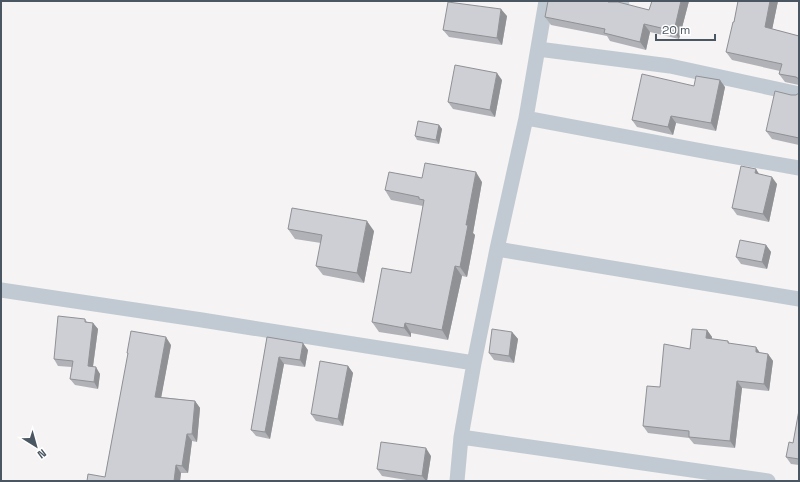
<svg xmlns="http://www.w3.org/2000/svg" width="800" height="482" font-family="'Space Grotesk',sans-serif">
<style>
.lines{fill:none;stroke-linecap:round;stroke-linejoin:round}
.minor{stroke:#c1cad2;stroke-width:15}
.wall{fill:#b0b2b7}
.shaded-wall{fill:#909195}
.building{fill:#cdcfd5;stroke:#909195}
</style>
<rect width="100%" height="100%" fill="#f5f3f3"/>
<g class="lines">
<path class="minor" d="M615,1L621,2L622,1
M538,49L670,66L799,94
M526,118L708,152L799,168
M497,249L799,299
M1,290L202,320L474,363
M461,437L768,481
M457,481L461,437L474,363L497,249L526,118L546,1"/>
</g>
<path class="wall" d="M689,1L679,39L650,32L646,50L610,41L607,36L551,25L545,17L608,2L649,10Z
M738,1H778L772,29L799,36V85L785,82L779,74L780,71L732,60L726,52L734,22Z
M507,16L502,45L449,37L443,30Z
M502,80L495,117L453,109L448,102Z
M694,86L725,87L716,131L676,123L673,135L637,127L632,120Z
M799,93V145L772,139L766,131L791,95H796Z
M439,125L442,129L439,144L417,140L415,136Z
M760,174L777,184L769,222L737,215L732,208Z
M422,178L482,182L473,233L475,235L467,277L462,276L448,340L411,333V337L379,332L372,322L411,273L423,206L391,200L385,190Z
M288,229L374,231L364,283L323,275L316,266L321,243L295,239Z
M766,245L771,252L767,269L741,264L736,257Z
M85,319L87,322L93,323L98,329L93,367L100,374L98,389L75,385L70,379L72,367L58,366L54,359Z
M707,330L712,337V339L728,341L730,344L756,347L760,353L768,354L773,361L769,391L742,388L735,448L694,444L689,438L648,433L643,426L660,387L690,349Z
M512,332L518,339L514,363L494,360L489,353Z
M267,337L308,350L305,367L284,364L270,439L256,436L251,430Z
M171,345L161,397L195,401L200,408L197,442L192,441L188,473H181L180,481H87L105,477L128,354L127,353Z
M348,366L353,373L343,426L316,421L311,414Z
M799,410V465L791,464L786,457L793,443Z
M431,456L427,481H413L382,476L377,469Z"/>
<path class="shaded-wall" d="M681,1H689L679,39L674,31Z
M770,1H778L771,35L765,27Z
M501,9L507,16L502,45L497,38Z
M644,24L650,32L646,50L640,42Z
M497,73L502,80L495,117L490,110Z
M720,80L725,87L716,131L711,123Z
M671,116L676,123L673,135L668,127Z
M439,125L442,129L439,144L436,140Z
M756,169L761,177L755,173Z
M476,172L482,182L473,233L475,235L467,277L460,267L466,225Z
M772,177L777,184L769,222L763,214Z
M367,221L374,231L364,283L357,273Z
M766,245L771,252L767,269L762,262Z
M455,266L462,276L448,340L442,330Z
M93,323L98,329L92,373L88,366Z
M405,323L411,333V337L404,328Z
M707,330L712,337L711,345L706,338Z
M512,332L518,339L514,363L509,356Z
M166,337L171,345L160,404L155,397Z
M303,343L308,350L305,367L300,360Z
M756,347L761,355L756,352Z
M768,354L773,361L769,391L764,384Z
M279,357L284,364L270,439L265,432Z
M348,366L353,373L343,426L338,419Z
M96,367L100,374L98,389L94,382Z
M737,381L742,388L735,448L730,441Z
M195,401L200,408L197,442L192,434Z
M187,434L192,441L188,473L182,466Z
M426,448L431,456L427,481H426L422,476Z
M176,465L181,473L180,481H174Z"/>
<path class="building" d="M548,1H607L608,2H618L649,10L652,1H681L674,31L644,24L640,42L604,33L605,29L545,17Z
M738,1H770L765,27L799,36V79L796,77L779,74L782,64L726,52L733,22H734Z
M448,2L501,9L497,38L443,30Z
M455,65L497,73L490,110L448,102Z
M642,74L694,86L696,76L720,80L711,123L671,116L668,127L632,120Z
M775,91L791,95H796L799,93V138L766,131Z
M418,121L439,125L436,140L415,136Z
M425,163L476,172L466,225H468L460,267L455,266L442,330L405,323L404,328L372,322L382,268L411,273L424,200L419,199V197L385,190L389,172L422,178Z
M741,166L756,169L755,173L772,177L763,214L732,208Z
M292,208L367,221L357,273L316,266L322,235L288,229Z
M740,240L766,245L762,262L736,257Z
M58,316L85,319V322L93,323L88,366L96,367L94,382L70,379L73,361L54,359Z
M492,329L512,332L509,356L489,353Z
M692,329L707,330L706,338L728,341V343L756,347V352L768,354L764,384L737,381L730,441L689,437V431L643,426L647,386L660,387L664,344L690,349Z
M131,331L166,337L155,397L195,401L192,434H187L182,466L176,465L174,481H87L88,474L105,477L128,353H127Z
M267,337L303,343L300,360L279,357L265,432L251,430Z
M320,361L348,366L338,419L311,414Z
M799,410V459L786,457L789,442L793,443Z
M381,442L426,448L422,476L377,469Z"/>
<rect width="800" height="482" fill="none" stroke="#4a5661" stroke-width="4"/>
<g transform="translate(36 446) rotate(143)" stroke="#ffffff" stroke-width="3" paint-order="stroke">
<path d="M0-3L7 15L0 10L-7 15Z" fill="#4a5661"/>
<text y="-6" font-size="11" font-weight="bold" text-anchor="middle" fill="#4a5661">N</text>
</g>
<path d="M656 34v6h59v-6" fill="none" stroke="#4a5661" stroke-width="2"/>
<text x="662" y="34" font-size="12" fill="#4a5661" stroke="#ffffff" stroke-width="3" paint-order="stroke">20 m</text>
</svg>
